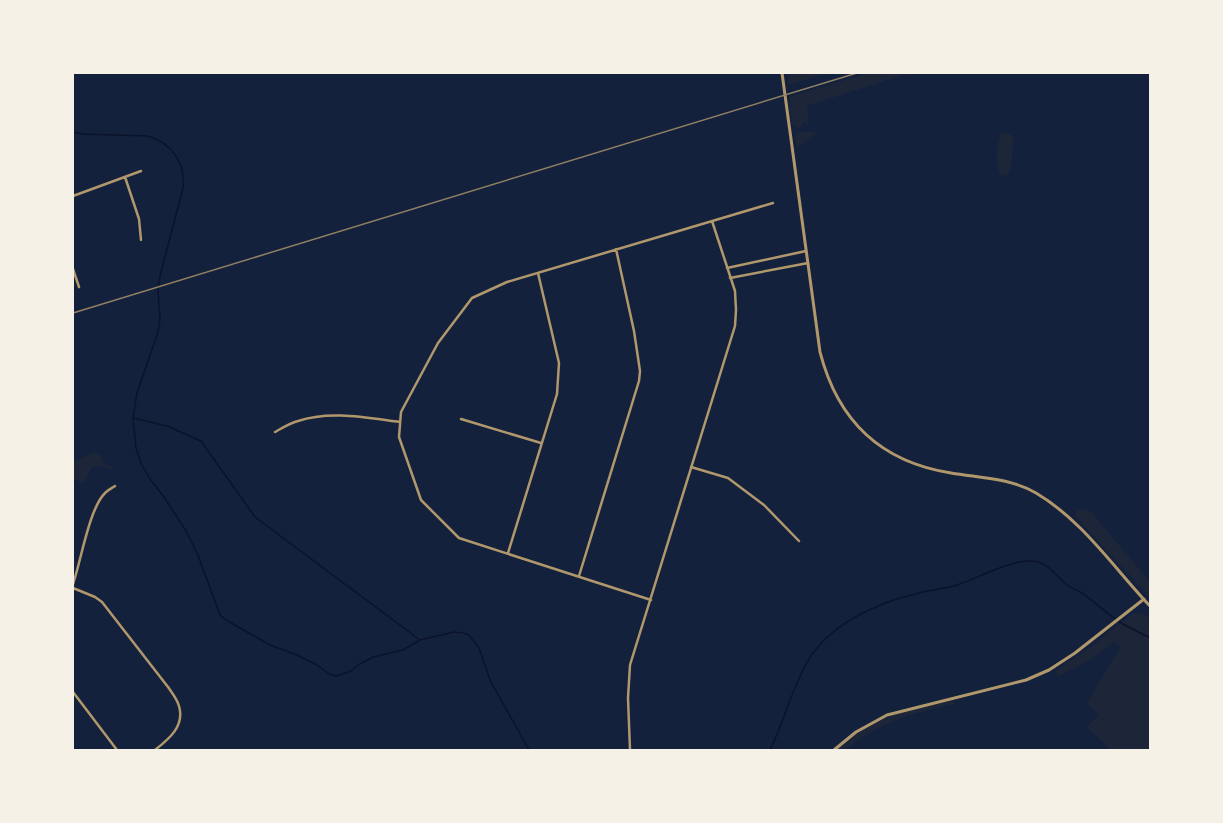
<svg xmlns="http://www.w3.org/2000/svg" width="1223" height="823" font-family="'Asap Condensed',sans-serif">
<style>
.green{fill:#1d2539}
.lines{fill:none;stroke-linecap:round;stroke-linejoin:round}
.stream{stroke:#0b132b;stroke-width:1.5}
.minor{stroke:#b1986c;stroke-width:2.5}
.tertiary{stroke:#b1986c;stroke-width:3}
.rail{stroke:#918062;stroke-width:1.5}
</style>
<rect width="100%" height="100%" fill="#14213d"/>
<path class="green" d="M788,73H828L789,85Z
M868,73H909L807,106L809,127L806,122L802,123V125L800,128L792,125L789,97Z
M798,132H815L816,134L797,148L795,136L796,133Z
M1004,132L1010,134L1014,138L1010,171L1007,175L1004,176L1000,175C996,166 996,142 1001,133Z
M93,453L101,454L103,463L114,468L113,470L100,466H96L91,468L85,482L82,483L73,479V462Z
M1084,509L1092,512L1098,520L1150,582V597L1075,516L1076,511Z
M1136,612L1142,613L1150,618V750H1111L1087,727L1099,715L1087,703L1121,646L1114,642L1092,659L1057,677L1056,670L1084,652L1132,614Z
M953,700L954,704C920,712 892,718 861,738C852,743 849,750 837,750C844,745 850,739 856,734C885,713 920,708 953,700Z"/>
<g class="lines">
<path class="stream" d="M73,132L83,134L148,136C172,143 186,164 183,188L160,276L158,289L160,319L158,332L137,393L133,418L136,448L142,465L150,479L164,497L186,531L198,555L220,615L226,620L270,645L297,655L317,665L329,674L336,676L351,671L358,665L373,657L403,650L420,640L454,632L463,633L469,635L479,648L490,680L529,750
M133,418L167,426L201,441L255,517L420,640
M770,750C783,723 791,693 805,666C826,625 876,603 919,593C933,589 947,589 960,584C980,577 1018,556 1038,562C1050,565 1057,577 1066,584C1071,588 1077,590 1082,593C1096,603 1108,615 1123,624C1132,629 1141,633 1150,638"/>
<path class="minor" d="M125,177L139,219L141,240
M73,196L141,171
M727,268L806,251
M73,269L79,287
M730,278L808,263
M461,419L541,443
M275,432C282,428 290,423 298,421C330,410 368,418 400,422
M691,467L728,478L764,505L799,541
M508,553L557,394L559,363L538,273
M579,576L639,381L640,371L634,331L616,249
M73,584C81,561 89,509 105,493C108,490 112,488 115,486
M73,588L95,597L102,602L168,687C172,693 177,699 179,706C185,726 169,739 155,750
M651,600L459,538L421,500L399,437L401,412L438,343L472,298L507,282L773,203
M73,692L117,750
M630,750L628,698L630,665L735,326L736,310L735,291L712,221"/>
<path class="tertiary" d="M782,73L820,352C838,422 881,462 951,473C981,478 1010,478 1036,493C1082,520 1114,568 1150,606
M834,750L856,732L887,715L1026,680L1049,670L1075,653L1144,599"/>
<path class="rail" d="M73,313L857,73"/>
</g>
<rect width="1223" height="823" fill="none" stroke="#f6f1e7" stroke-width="148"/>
</svg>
